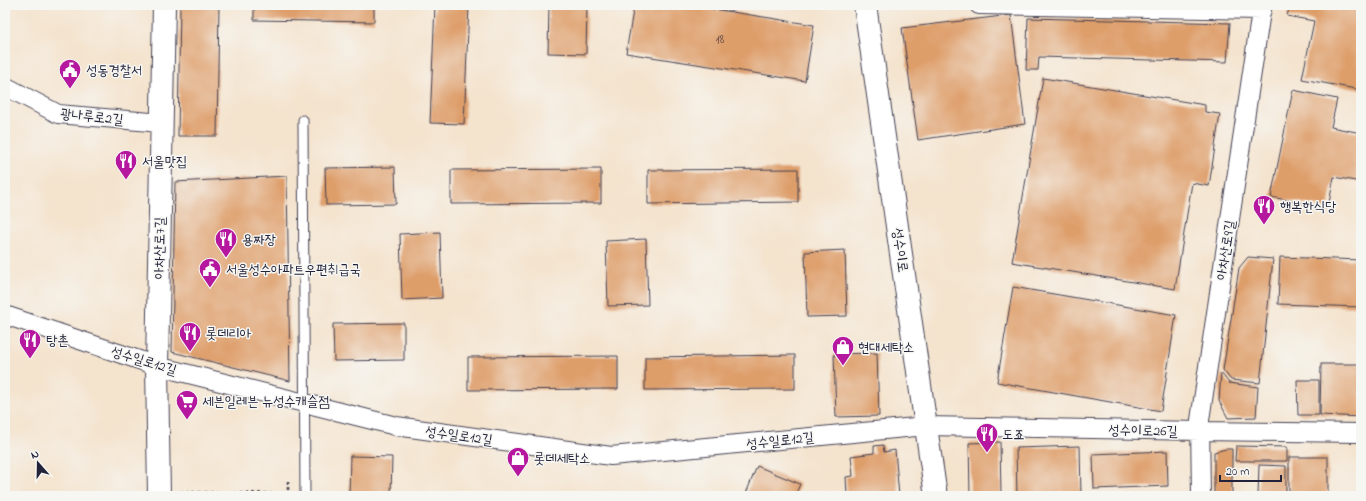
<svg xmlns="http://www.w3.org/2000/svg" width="1366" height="501" font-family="'Indie Flower','Poor Story',sans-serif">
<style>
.building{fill:#de9e6a}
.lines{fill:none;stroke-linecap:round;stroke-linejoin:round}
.service-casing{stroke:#423f51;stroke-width:11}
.minor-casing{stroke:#423f51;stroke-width:20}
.tertiary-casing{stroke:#423f51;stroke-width:24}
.path{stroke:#423f51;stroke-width:2.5;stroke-dasharray:3 3;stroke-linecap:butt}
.service{stroke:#fff;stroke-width:9}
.minor{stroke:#fff;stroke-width:18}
.tertiary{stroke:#fff;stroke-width:22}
.labels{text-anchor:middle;stroke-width:3;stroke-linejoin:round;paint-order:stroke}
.number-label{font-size:12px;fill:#514147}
.poi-label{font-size:14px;fill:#22223b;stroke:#f6f6f2;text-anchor:start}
.street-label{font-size:14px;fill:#22223b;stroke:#f6f6f2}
</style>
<rect width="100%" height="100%" fill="#f6f6f2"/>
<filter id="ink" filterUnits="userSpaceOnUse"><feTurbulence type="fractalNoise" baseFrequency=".025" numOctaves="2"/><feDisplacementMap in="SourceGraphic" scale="8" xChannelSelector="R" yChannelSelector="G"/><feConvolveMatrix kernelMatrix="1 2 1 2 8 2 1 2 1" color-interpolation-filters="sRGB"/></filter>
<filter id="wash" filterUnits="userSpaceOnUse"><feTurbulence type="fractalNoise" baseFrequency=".012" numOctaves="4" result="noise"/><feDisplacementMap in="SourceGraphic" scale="16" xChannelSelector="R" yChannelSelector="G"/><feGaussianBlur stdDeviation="0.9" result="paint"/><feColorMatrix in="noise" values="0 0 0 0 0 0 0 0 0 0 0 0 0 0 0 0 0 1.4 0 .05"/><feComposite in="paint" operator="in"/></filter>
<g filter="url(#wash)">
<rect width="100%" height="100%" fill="#f4e3cd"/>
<g id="blocks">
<path class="building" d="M180,5H219L217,136H178Z
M254,5H374V22L254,20Z
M435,5H469L464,124L430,123Z
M549,5H587L586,54L548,53Z
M634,5H688L814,25L805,81L626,53Z
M1290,5H1361V90L1302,79L1314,21L1287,16Z
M1011,15L1025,124L918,140L902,28Z
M1028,18L1230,23L1227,62L1039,57L1038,70H1026Z
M1043,78L1205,105V112L1220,114L1209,186L1192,183L1175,289L1012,262Z
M1293,90L1337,99L1331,127L1361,133V182L1334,177L1328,208L1271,197Z
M395,167L396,204L326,205L325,168Z
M601,169V203L451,204V170Z
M798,169V202L648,204V170Z
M287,176L290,381L172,352L175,182Z
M440,232L442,298L402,300L400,234Z
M646,239L648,305L608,306L606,241Z
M845,250L847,316L807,317L805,252Z
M1248,257L1273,259L1260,383L1231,380L1223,370L1239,268Z
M1280,257L1361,260V307L1278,304Z
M1013,287L1176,315L1161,411L997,382Z
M404,323V360L334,361L333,324Z
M877,353L879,416L836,417L834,354Z
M795,355V389L645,390V357Z
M618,356V389L468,390V357Z
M1321,364H1361V417L1320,415Z
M1221,373L1229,383L1258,387L1256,417L1228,418L1219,401Z
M1297,380H1319V415H1298Z
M1000,442L1001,494L970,495L969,443Z
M883,445L884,452L895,450L899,496H843V495H847L846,477L853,476L851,456L874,453V446Z
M1080,446L1081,496H1017L1016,448Z
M1236,446L1287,447V461H1235Z
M1226,449H1232V496H1214V452Z
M1167,451L1168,486L1094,489L1093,454Z
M350,456L392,457L391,496H349Z
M1289,457H1328V496H1289Z
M1259,465L1286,466V496H1258Z
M757,466L800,484L795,496H745Z"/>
</g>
</g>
<g filter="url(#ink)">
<use href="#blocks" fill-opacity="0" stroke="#423f51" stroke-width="1"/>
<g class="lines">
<g class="service-casing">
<path id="service" d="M303,120L305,496"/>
</g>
<g class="minor-casing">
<path id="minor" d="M979,5L1262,10
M5,86L58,114L162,123
M5,315L157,366L396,426L611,456L926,426L1200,431L1361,433
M1201,496L1200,420L1262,5"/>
</g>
<g class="tertiary-casing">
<path id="tertiary" d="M865,5L936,496
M159,496L157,366L164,5"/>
</g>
<path class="path" d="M180,492L288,494
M288,496V481"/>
<use href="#service" class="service"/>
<use href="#minor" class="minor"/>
<use href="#tertiary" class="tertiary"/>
</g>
</g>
<defs>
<g id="civic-pin" transform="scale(1.15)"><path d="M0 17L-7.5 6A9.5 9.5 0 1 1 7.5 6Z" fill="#b5179e" stroke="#f6f6f2"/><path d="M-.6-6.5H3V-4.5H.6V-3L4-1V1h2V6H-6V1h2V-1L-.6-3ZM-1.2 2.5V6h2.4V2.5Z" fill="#fff"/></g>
<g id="restaurant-pin" transform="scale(1.15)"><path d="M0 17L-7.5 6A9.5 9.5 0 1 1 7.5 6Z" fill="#b5179e" stroke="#f6f6f2"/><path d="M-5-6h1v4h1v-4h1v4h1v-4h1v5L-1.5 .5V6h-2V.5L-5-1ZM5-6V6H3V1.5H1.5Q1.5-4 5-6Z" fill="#fff"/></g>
<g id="shop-pin" transform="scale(1.15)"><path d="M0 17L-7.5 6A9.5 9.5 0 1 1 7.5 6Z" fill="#b5179e" stroke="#f6f6f2"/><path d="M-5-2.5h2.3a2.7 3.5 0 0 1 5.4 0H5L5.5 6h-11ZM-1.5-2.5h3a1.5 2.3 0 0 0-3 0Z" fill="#fff"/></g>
<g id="supermarket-pin" transform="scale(1.15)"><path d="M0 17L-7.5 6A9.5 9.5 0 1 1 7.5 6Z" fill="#b5179e" stroke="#f6f6f2"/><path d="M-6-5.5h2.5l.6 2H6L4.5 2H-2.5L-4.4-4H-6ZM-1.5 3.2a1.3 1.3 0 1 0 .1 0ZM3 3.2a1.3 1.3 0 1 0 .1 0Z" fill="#fff"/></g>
</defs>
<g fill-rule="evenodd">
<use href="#civic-pin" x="70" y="70"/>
<use href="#restaurant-pin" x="126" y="161"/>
<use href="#restaurant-pin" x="1264" y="206"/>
<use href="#restaurant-pin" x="226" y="239"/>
<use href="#civic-pin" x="210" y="269"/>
<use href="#restaurant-pin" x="190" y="333"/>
<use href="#restaurant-pin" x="30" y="340"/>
<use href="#shop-pin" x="843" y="347"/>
<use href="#supermarket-pin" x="187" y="401"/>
<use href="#restaurant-pin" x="987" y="434"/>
<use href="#shop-pin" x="518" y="458"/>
</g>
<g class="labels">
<g class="number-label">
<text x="720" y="43">18</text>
</g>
<g class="poi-label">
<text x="86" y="75">성동경찰서</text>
<text x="142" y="166">서울맛집</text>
<text x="1280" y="211">행복한식당</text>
<text x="242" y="244">용짜장</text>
<text x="226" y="274">서울성수아파트우편취급국</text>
<text x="206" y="338">롯데리아</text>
<text x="46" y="345">탕촌</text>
<text x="858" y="352">현대세탁소</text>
<text x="202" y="406">세븐일레븐 뉴성수캐슬점</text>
<text x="1002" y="439">도죠</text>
<text x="534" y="463">롯데세탁소</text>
</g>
<g class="street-label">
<text transform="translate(92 116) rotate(6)" y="5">광나루로2길</text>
<text transform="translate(159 248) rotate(-89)" y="5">아차산로7길</text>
<text transform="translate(901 250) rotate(82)" y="5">성수이로</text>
<text transform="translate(1225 250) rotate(-81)" y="5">아차산로9길</text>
<text transform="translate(144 360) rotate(17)" y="5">성수일로12길</text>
<text transform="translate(1143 430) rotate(1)" y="5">성수이로26길</text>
<text transform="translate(459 435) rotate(8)" y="5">성수일로12길</text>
<text transform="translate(780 440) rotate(-6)" y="5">성수일로12길</text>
</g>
</g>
<rect width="1366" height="501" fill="none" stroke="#f6f6f2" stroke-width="20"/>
<g transform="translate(38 463) rotate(340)" stroke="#f6f6f2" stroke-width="3" paint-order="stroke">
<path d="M0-3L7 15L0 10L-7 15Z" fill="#22223b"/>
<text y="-6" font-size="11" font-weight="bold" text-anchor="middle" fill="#22223b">N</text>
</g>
<path d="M1220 475v6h61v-6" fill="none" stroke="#22223b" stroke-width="2"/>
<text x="1226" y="475" font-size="12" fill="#22223b" stroke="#f6f6f2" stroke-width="3" paint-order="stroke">20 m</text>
</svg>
